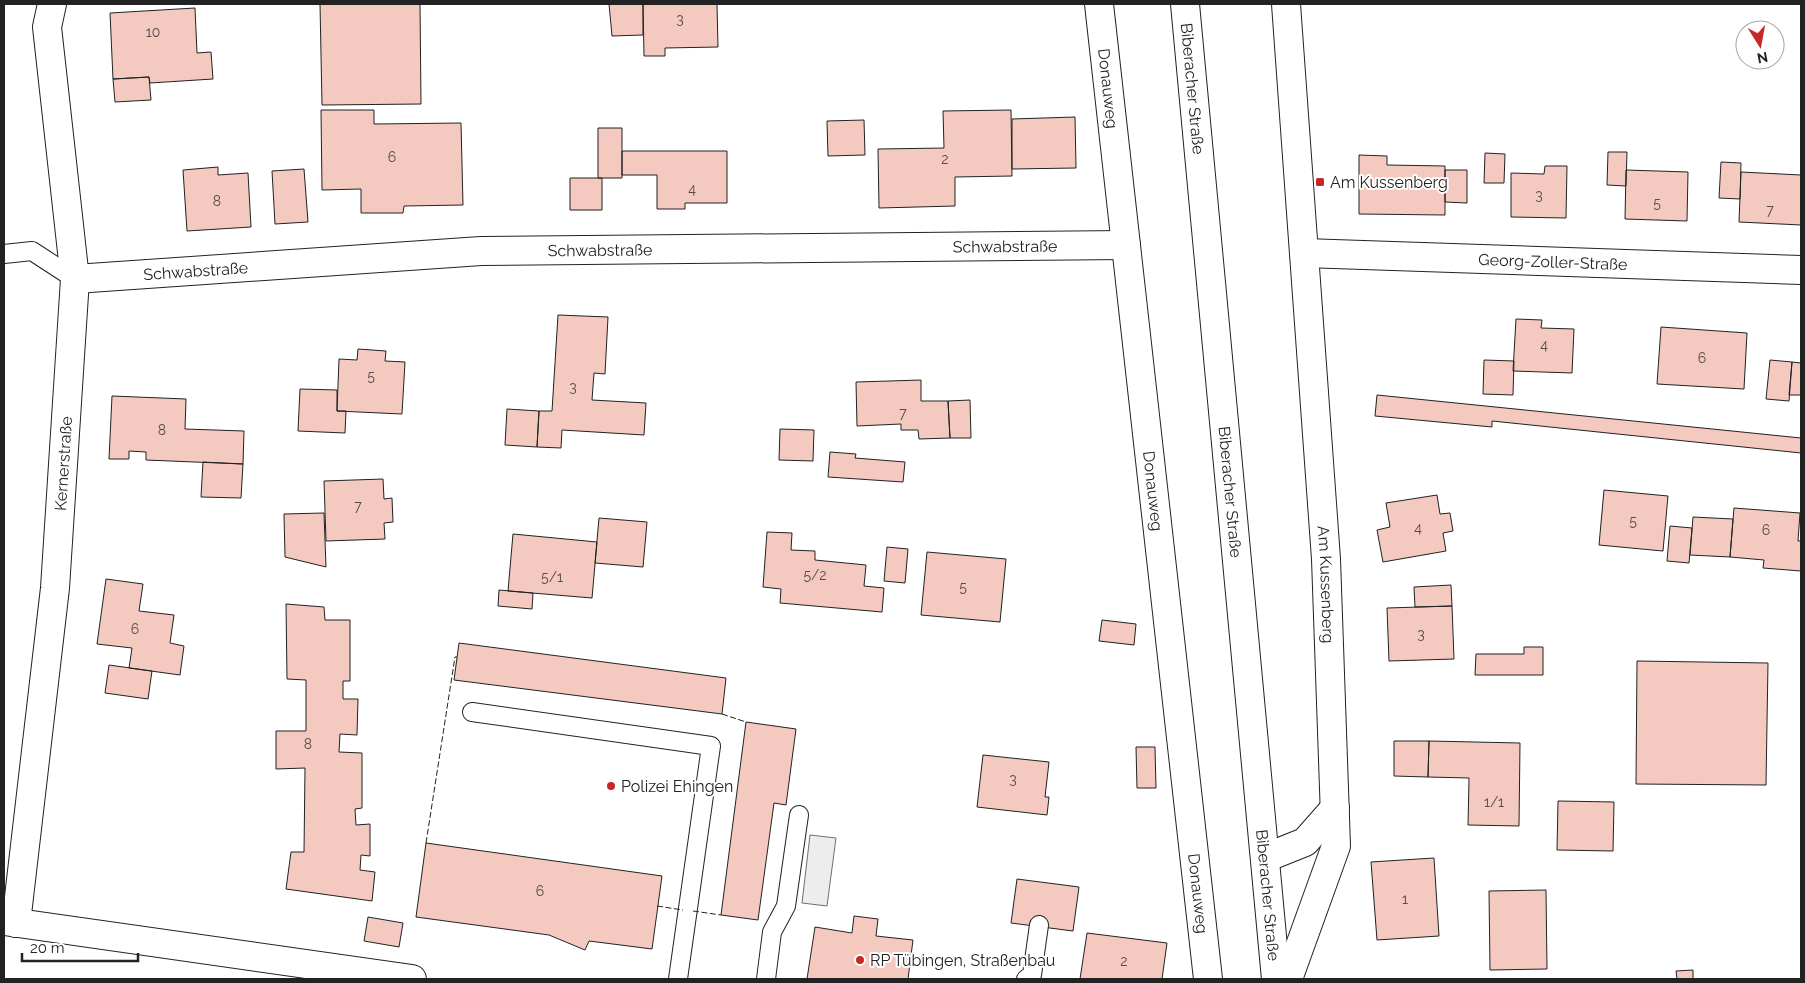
<svg xmlns="http://www.w3.org/2000/svg" width="1805" height="983" font-family="Raleway,sans-serif">
<style>
.parking{fill:#ededed;stroke:#6f6f6f}
.building{fill:#f3c9c0;stroke:#222}
.lines{fill:none;stroke-linecap:round;stroke-linejoin:round}
.service-casing{stroke:#222;stroke-width:20}
.minor-casing{stroke:#222;stroke-width:30}
.tertiary-casing{stroke:#222;stroke-width:30}
.service{stroke:#fff;stroke-width:18}
.minor{stroke:#fff;stroke-width:28}
.tertiary{stroke:#fff;stroke-width:28}
.fence{stroke:#222;stroke-width:1;stroke-dasharray:6 2.5;stroke-linecap:butt}
.poi-dot{fill:#c62828;stroke:#fff;stroke-width:2}
.labels{text-anchor:middle;stroke-width:4;stroke-linejoin:round;paint-order:stroke}
.number-label{font-size:14px;fill:#564c4a}
.street-label{font-size:16px;fill:#222;stroke:#fff}
.poi-label{font-size:16px;fill:#222;stroke:#fff;text-anchor:start}
</style>
<rect width="100%" height="100%" fill="#fff"/>
<path class="parking" d="M810,835L836,838L827,906L802,903Z"/>
<path class="building" d="M320,4H420L421,104L322,105Z
M609,4H643V35L612,36Z
M643,4H717L718,47L665,48V56H644Z
M195,8L197,53L211,52L213,79L150,83L149,77L113,79L110,13Z
M149,77L151,100L115,102L113,79Z
M321,110H374V124L461,123L463,205L404,206L403,213H361V189L322,190Z
M1011,110L1012,176L955,177V206L879,208L878,149L944,148L943,111Z
M1075,117L1076,168L1012,169V119Z
M864,120L865,155L828,156L827,121Z
M598,128H622V178H598Z
M622,151H727V203H685V209H657V175H622Z
M1608,152H1627L1626,186L1607,185Z
M1485,153L1505,154L1504,183H1484Z
M1359,155L1387,156V165L1445,166V215L1359,214Z
M1721,162L1741,163L1740,199L1719,198Z
M1545,166H1567L1566,218L1511,217V173L1544,174Z
M218,167V175L248,173L251,227L187,231L183,170Z
M304,169L308,222L275,224L272,171Z
M1445,170H1467V203L1445,202Z
M1626,170L1688,172L1687,221L1625,219Z
M1741,172L1801,175V225L1739,222Z
M570,178H602V210H570Z
M558,315L608,317L605,374L594,373L592,400L646,403L644,435L562,430L561,448L537,447L539,411H552Z
M1516,319L1542,320L1541,328L1574,329L1572,373L1513,371Z
M1661,327L1747,333L1744,389L1657,384Z
M358,349L386,351L385,361L405,362L402,414L337,411L339,359L357,360Z
M1484,360L1514,361L1513,395L1483,394Z
M1770,360L1792,362L1789,401L1766,399Z
M1792,362L1801,363V395H1789Z
M921,380V401H948L950,438L919,439L918,430H901V424L857,426L856,382Z
M300,389L337,390V411H346L345,433L298,431Z
M1377,395L1801,438V453L1492,421V427L1375,416Z
M112,396L186,399L185,429L244,431L243,464L146,460V452L129,451V459H109Z
M970,400L971,438H950L948,401Z
M507,409L539,411L537,447L505,445Z
M780,429L814,430L813,461L779,460Z
M830,452L856,454L855,458L905,462L903,482L828,477Z
M203,462L243,464L241,498L201,497Z
M383,479L384,499L392,498L393,522L384,523L385,539L326,541L324,481Z
M1604,490L1668,496L1663,551L1599,545Z
M1437,495L1440,514L1450,513L1453,531L1443,533L1446,551L1383,562L1377,530L1390,527L1386,503Z
M1734,508L1800,513L1798,541H1801V571L1763,568L1764,560L1730,557Z
M324,513L326,567L285,557L284,514Z
M1693,517L1733,519L1730,557L1690,555Z
M599,518L647,522L643,567L595,563Z
M1670,526L1692,528L1689,563L1667,561Z
M767,532L792,533L791,550L815,551V560L866,565L864,586L884,588L882,612L780,603L781,589L763,587Z
M513,534L597,542L592,598L508,591Z
M887,547L908,549L905,583L884,581Z
M927,552L1006,559L1000,622L921,615Z
M106,579L143,584L139,611L174,615L170,643L184,646L180,675L129,668L132,648L97,644Z
M1451,585L1452,606L1415,607L1414,587Z
M499,590L533,593L532,609L498,606Z
M286,604L324,607L325,620H350V681H343V699H358L357,735L340,734L339,752L362,753V808L355,809L356,825L370,824V856L361,855L360,870L375,872L372,901L286,889L291,852H304L305,768L276,769V731H306V680L287,679Z
M1452,606L1454,659L1389,661L1387,608Z
M1102,620L1136,624L1134,645L1099,641Z
M459,643L726,678L722,714L454,680Z
M1524,647H1543V675H1475L1476,654H1524Z
M1637,661L1768,663L1766,785L1636,784Z
M109,665L152,671L148,699L105,693Z
M746,722L796,729L786,805L774,803L758,920L721,915Z
M1394,741H1429L1428,777L1394,776Z
M1429,741L1520,743L1519,826L1468,825L1469,778L1428,777Z
M1136,747H1155L1156,788H1137Z
M983,755L1049,762L1045,797H1049L1047,815L977,807Z
M1558,801L1614,802L1613,851L1557,850Z
M426,843L662,876L652,949L589,941L585,950L549,935L416,917Z
M1434,858L1439,936L1377,940L1371,862Z
M1017,879L1079,887L1073,931L1011,923Z
M1546,890L1547,969L1490,970L1489,891Z
M854,916L878,919L876,936L913,940L908,979H807L815,927L852,933Z
M368,917L403,923L399,947L364,941Z
M1087,933L1167,943L1162,979H1080Z
M1693,970V979H1677L1676,971Z"/>
<g class="lines">
<g class="service-casing">
<path id="service" d="M4,254L32,251L75,279
M472,712L711,746L678,979
M766,979L772,932L786,906L799,815
M1026,979L1032,975L1039,925"/>
</g>
<g class="minor-casing">
<g id="minor">
<path id="s1" d="M1099,4L1208,979"/>
<path id="s2" d="M1286,4L1326,559L1336,846L1288,979"/>
<path id="s3" d="M1304,253L1801,270"/>
<path id="s4" d="M75,279L481,251L1126,245"/>
<path d="M1265,858L1305,842L1335,808"/>
<path id="s5" d="M16,923L55,588L75,279L47,27L52,4"/>
</g>
</g>
<g class="tertiary-casing">
<g id="tertiary">
<path id="s6" d="M1185,4L1276,979"/>
<path d="M4,921L412,979"/>
</g>
</g>
<use href="#service" class="service"/>
<use href="#minor" class="minor"/>
<use href="#tertiary" class="tertiary"/>
<path class="fence" d="M722,714L746,722
M426,843L455,657H457
M657,906L683,910
M693,911L721,915"/>
</g>
<g class="poi-dot">
<rect x="1315" y="177" width="10" height="10" rx="2.5"/>
<circle cx="611" cy="786" r="5"/>
<circle cx="860" cy="960" r="5"/>
</g>
<g class="labels">
<g class="number-label">
<text x="680" y="24">3</text>
<text x="153" y="37">10</text>
<text x="392" y="162">6</text>
<text x="945" y="164">2</text>
<text x="692" y="194">4</text>
<text x="1539" y="200">3</text>
<text x="217" y="206">8</text>
<text x="1657" y="208">5</text>
<text x="1770" y="215">7</text>
<text x="1544" y="350">4</text>
<text x="1702" y="363">6</text>
<text x="371" y="381">5</text>
<text x="573" y="392">3</text>
<text x="903" y="418">7</text>
<text x="162" y="435">8</text>
<text x="358" y="511">7</text>
<text x="1633" y="526">5</text>
<text x="1418" y="533">4</text>
<text x="1766" y="535">6</text>
<text x="815" y="580">5/2</text>
<text x="552" y="582">5/1</text>
<text x="963" y="592">5</text>
<text x="135" y="634">6</text>
<text x="1421" y="639">3</text>
<text x="308" y="749">8</text>
<text x="1013" y="784">3</text>
<text x="1494" y="807">1/1</text>
<text x="540" y="896">6</text>
<text x="1405" y="904">1</text>
<text x="1124" y="966">2</text>
</g>
<g class="street-label">
<text dy="6" stroke="none"><textPath href="#s6" startOffset="85">Biberacher Straße</textPath></text>
<text dy="6" stroke="none"><textPath href="#s1" startOffset="85">Donauweg</textPath></text>
<text dy="6" stroke="none"><textPath href="#s4" startOffset="931">Schwabstraße</textPath></text>
<text dy="6" stroke="none"><textPath href="#s4" startOffset="526">Schwabstraße</textPath></text>
<text dy="6" stroke="none"><textPath href="#s3" startOffset="249">Georg-Zoller-Straße</textPath></text>
<text dy="6" stroke="none"><textPath href="#s4" startOffset="121">Schwabstraße</textPath></text>
<text dy="6" stroke="none"><textPath href="#s5" startOffset="462">Kernerstraße</textPath></text>
<text dy="6" stroke="none"><textPath href="#s1" startOffset="490">Donauweg</textPath></text>
<text dy="6" stroke="none"><textPath href="#s6" startOffset="490">Biberacher Straße</textPath></text>
<text dy="6" stroke="none"><textPath href="#s2" startOffset="582">Am Kussenberg</textPath></text>
<text dy="6" stroke="none"><textPath href="#s1" startOffset="895">Donauweg</textPath></text>
<text dy="6" stroke="none"><textPath href="#s6" startOffset="895">Biberacher Straße</textPath></text>
</g>
<g class="poi-label">
<text x="1330" y="188">Am Kussenberg</text>
<text x="621" y="792">Polizei Ehingen</text>
<text x="870" y="966">RP Tübingen, Straßenbau</text>
</g>
</g>
<rect width="1805" height="983" fill="none" stroke="#222222" stroke-width="10"/>
<g transform="translate(1760 45) rotate(169)"><circle r="24" fill="#ffffff" stroke="#a7a7a7"/>
<path d="M0-4L9 19L0 12L-9 19Z" fill="#c62828"/>
<text y="-8" font-size="14" font-weight="bold" text-anchor="middle" fill="#222222">N</text>
</g>
<path d="M22 953v8h116v-8" fill="none" stroke="#222222" stroke-width="2.5"/>
<text x="30" y="953" font-size="15" fill="#222222" stroke="#ffffff" stroke-width="4" paint-order="stroke">20 m</text>
</svg>
